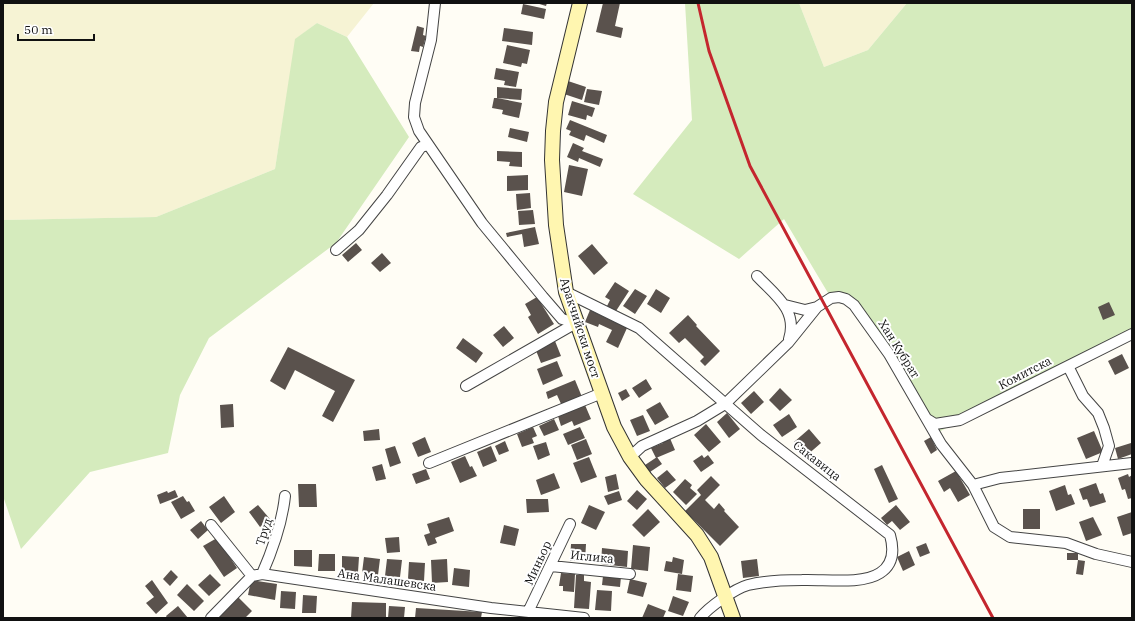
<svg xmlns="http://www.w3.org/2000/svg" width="1135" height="621" font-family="'IBM Plex Serif',serif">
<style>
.farmland{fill:#f6f3d4}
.green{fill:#d5ebbd}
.building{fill:#5a524d}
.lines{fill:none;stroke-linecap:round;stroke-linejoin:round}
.street-casing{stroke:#444;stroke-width:12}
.secondary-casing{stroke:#333;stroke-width:16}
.street{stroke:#fff;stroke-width:10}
.secondary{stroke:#fff6b0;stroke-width:14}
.rail{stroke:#c4262e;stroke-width:3}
.labels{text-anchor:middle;stroke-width:4;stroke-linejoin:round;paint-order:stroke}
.street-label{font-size:12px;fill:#111;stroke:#fff}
</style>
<rect width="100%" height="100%" fill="#fffdf5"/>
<path class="farmland" d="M3,3H374L347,37L317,23L296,39L275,169L156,217L3,220Z
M799,3H907L868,50L824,67Z"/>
<path class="green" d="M685,3H799L824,67L868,50L907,3H1132V329L935,434L854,305L831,298L784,219L739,259L633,194L692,120Z
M317,23L347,37L409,137L336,243L209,338L180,395L168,453L90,472L21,549L3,496V220L156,217L275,169L295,39Z"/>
<path class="building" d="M536,3H547L546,6Z
M603,3H620L615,26L623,28L621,38L596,32Z
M523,4L546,9L544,19L521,14Z
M417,26L424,28L423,35L426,36L423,47L420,46L419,52L411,51Z
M504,28L533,32L532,45L502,41Z
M507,45L530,50L527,64L522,63L521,67L503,63Z
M496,68L519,72L516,87L504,85L505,81L494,79Z
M568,81L586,87L582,100L564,94Z
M497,87L522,89L521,100L497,98L522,103L519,118L502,114L503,110L492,108L494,98H497Z
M587,89L602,91L599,105L584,102Z
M572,101L595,108L592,117L587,115L586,120L568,115Z
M570,120L607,135L604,143L586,135L584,141L569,135L571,131L566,129Z
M510,128L529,132L527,142L508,137Z
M573,143L584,148L582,151L603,159L600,167L579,158L578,162L567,157Z
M497,151L522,152V167L509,166L510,162L497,161Z
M569,165L588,169L582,196L564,192Z
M528,175V190L507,191V176Z
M530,193L531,208L517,210L516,194Z
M533,210L535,224L519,225L518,211Z
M535,227L539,244L524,247L522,234L507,237L506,233Z
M356,243L362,250L348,262L342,255Z
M592,244L608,263L594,275L578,256Z
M382,253L391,263L380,272L371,263Z
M615,282L629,291L616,311L607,306L610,300L605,297Z
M635,289L647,296L635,314L623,306Z
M656,289L670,298L661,313L647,304Z
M537,297L554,324L538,334L528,317L531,315L525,304Z
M1109,302L1115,315L1103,320L1098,307Z
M590,310L627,328L618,348L606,342L612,330L599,324L598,327L585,322Z
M688,315L697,325L696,326L720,351L705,366L700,361L704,357L685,338L679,343L669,333Z
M504,326L514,338L503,347L493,335Z
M463,338L483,353L476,363L456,348Z
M555,341L561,356L541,363L535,348Z
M288,347L355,380L333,422L322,416L335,391L295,370L285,390L270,381Z
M1122,354L1129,368L1115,375L1108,361Z
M557,361L563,376L543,385L537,369Z
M646,379L652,389L639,398L632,388Z
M575,380L582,397L562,406L557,395L548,399L546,392Z
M780,388L792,400L780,411L769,400Z
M626,389L630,396L622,401L618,393Z
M754,391L764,402L751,414L741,403Z
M660,402L669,417L655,425L646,410Z
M233,404L234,427L221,428L220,405Z
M585,405L591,419L574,426L572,421L561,426L558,416Z
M727,413L740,429L729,438L717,422Z
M789,414L797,427L782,437L773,425Z
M643,415L650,431L637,436L630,420Z
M554,419L559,430L544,436L539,426Z
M706,424L721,442L709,452L694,435Z
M533,427L537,436L532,438L534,443L522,447L517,434Z
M580,427L585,438L568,445L563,434Z
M379,429L380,440L364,441L363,431Z
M809,429L821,443L806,456L794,442Z
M1094,431L1103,452L1086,459L1077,438Z
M669,436L675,450L656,458L651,448L663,443L661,439Z
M425,437L431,452L418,457L412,443Z
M931,437L937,450L931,454L924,441Z
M586,439L592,454L577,460L571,445Z
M505,441L509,451L499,455L495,446Z
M546,442L550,455L538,460L533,446Z
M1131,443L1132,454L1118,459L1115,448Z
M395,446L401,463L390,467L385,449Z
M491,446L497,461L483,467L477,452Z
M702,455L704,458L708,455L714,463L701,472L693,461Z
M465,456L470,467L472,466L477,476L460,483L451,462Z
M589,457L597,477L581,483L573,463Z
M657,457L662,464L647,474L642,467Z
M382,464L386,479L376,481L372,467Z
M882,465L898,499L889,503L874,469Z
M426,469L430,479L416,484L412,474Z
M667,470L676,480L665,488L657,478Z
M956,471L970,495L958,502L950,488L944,492L938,481Z
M554,473L560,488L541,495L536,480Z
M616,474L619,489L608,492L605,477Z
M1128,474L1129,477L1132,475V498L1128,499L1125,489L1122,490L1118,478Z
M711,476L720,485L705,500L714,509L719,503L725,510L724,511L739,527L720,546L685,511L701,495L697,490Z
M685,479L692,485L690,488L697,494L686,505L673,492Z
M1096,483L1100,494L1103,493L1106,502L1090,507L1087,499L1083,500L1079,489Z
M298,484H316L317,507H299Z
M1065,485L1068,495L1071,494L1075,504L1056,511L1049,491Z
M175,490L178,497L160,504L157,495L167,491L168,493Z
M637,490L647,499L637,510L627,501Z
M619,491L622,500L608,505L604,496Z
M183,496L187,502L189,501L195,511L181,519L171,502Z
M224,496L235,512L221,523L209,507Z
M526,499H548L549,512L527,513Z
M258,505L270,519L260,527L249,512Z
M589,505L605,512L596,530L581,523Z
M896,505L910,522L900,530L892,521L887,525L881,518Z
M648,509L660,522L644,537L632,525Z
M1023,509H1040V529H1023Z
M1132,512V533L1123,536L1117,517Z
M449,517L454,531L435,538L437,543L428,546L424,535L430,533L427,524Z
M1093,517L1102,535L1086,541L1079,522Z
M201,521L208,530L198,539L190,530Z
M504,525L519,529L515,546L500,543Z
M399,537L400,552L387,553L385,538Z
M217,538L237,568L224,577L203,546Z
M926,543L930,553L920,557L916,547Z
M571,544H586L585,561H570Z
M633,545L650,547L648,571L631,569Z
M602,548L628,551L627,567L601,564Z
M294,550H312V567L294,566Z
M909,551L915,565L903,571L897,557Z
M1067,553H1078V560H1067Z
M319,554H335V571H318Z
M342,556L359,557L358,572L342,571Z
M364,557L380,559L378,575L362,573Z
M673,557L684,560L682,574L664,571L666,561L672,562Z
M387,559L402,560L400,577L385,576Z
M447,559L448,582L432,583L431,560Z
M757,559L759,576L743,578L741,561Z
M1078,560L1085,561L1083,575L1076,574Z
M409,562L425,563L424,581L408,579Z
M454,568L470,570L469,587L452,585Z
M171,570L178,577L170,586L163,579Z
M561,573L575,574L574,592L563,591V586H559Z
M210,574L221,585L209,596L198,585Z
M678,574L693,576L691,592L676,590Z
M576,575H584V581L591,582L589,609L574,608Z
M603,576L621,577L620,587L602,585Z
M630,579L647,583L643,597L627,593Z
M152,580L168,603L156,614L146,603L154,597L145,586Z
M251,580L277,584L275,600L248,595Z
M187,584L204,601L194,611L177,595Z
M597,590L612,591L611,611L595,610Z
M281,591L296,592L295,609L280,608Z
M303,595L317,596L316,613H302Z
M673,596L689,602L683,616L668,611Z
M238,597L252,611L245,618H217Z
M352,602L386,603V618H351Z
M648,604L666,611L663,618H642Z
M178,606L188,618H167L166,616Z
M389,606L405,607L404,618H388Z
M416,608L482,612L481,618H415Z"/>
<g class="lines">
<g class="street-casing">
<path id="street" d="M435,3L431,40L415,103L414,117L419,131L482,223L543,297L562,319L576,323L466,386
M336,250L359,230L387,195L421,147L428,145
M757,276C775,295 798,310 789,339
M566,292L639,328L761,435L890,535C894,549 894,564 880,573C862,585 824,579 802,580C784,580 765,581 748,585C734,589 709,607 700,618
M785,305L805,310L817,307
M1068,366L1083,396L1098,413L1104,428L1109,446L1102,466
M927,419L935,424L960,420L1132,334
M630,457L642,446L697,421L725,404L788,343L817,307L831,298L839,297L846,299L854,305L889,354L941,444L973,485L994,527L1010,537L1066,543L1096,554L1132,562
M429,463L602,393
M973,485L1000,478L1132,463
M211,525L252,576L262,574L491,608L584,618
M551,566L630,574
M262,574C273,549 282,524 285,496
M528,612L570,524
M211,618L252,576"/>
</g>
<g class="secondary-casing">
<path id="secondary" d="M580,3L556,102L553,131L552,160L556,225L566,292L614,427L630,457L646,479L697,535L711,557L733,618"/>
</g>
<use href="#street" class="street"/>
<use href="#secondary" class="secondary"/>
<path class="rail" d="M698,3L709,51L750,166L993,618"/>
</g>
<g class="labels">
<g class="street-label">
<text transform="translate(580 328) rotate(72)" y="4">Аракчийски мост</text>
<text transform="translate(899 349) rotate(58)" y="4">Хан Кубрат</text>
<text transform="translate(1025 373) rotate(-27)" y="4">Комитска</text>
<text transform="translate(817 461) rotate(38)" y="4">Сакавица</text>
<text transform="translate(264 532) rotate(-72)" y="4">Труд</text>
<text transform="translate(592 557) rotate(6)" y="4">Иглика</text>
<text transform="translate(538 563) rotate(-65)" y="4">Миньор</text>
<text transform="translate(387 580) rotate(8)" y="4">Ана Малашевска</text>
</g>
</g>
<rect width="1135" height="621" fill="none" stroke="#111111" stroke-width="8"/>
<path d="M18 34v6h76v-6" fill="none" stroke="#111111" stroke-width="2"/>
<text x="24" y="34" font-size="12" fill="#111111" stroke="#ffffff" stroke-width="3" paint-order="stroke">50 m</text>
</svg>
